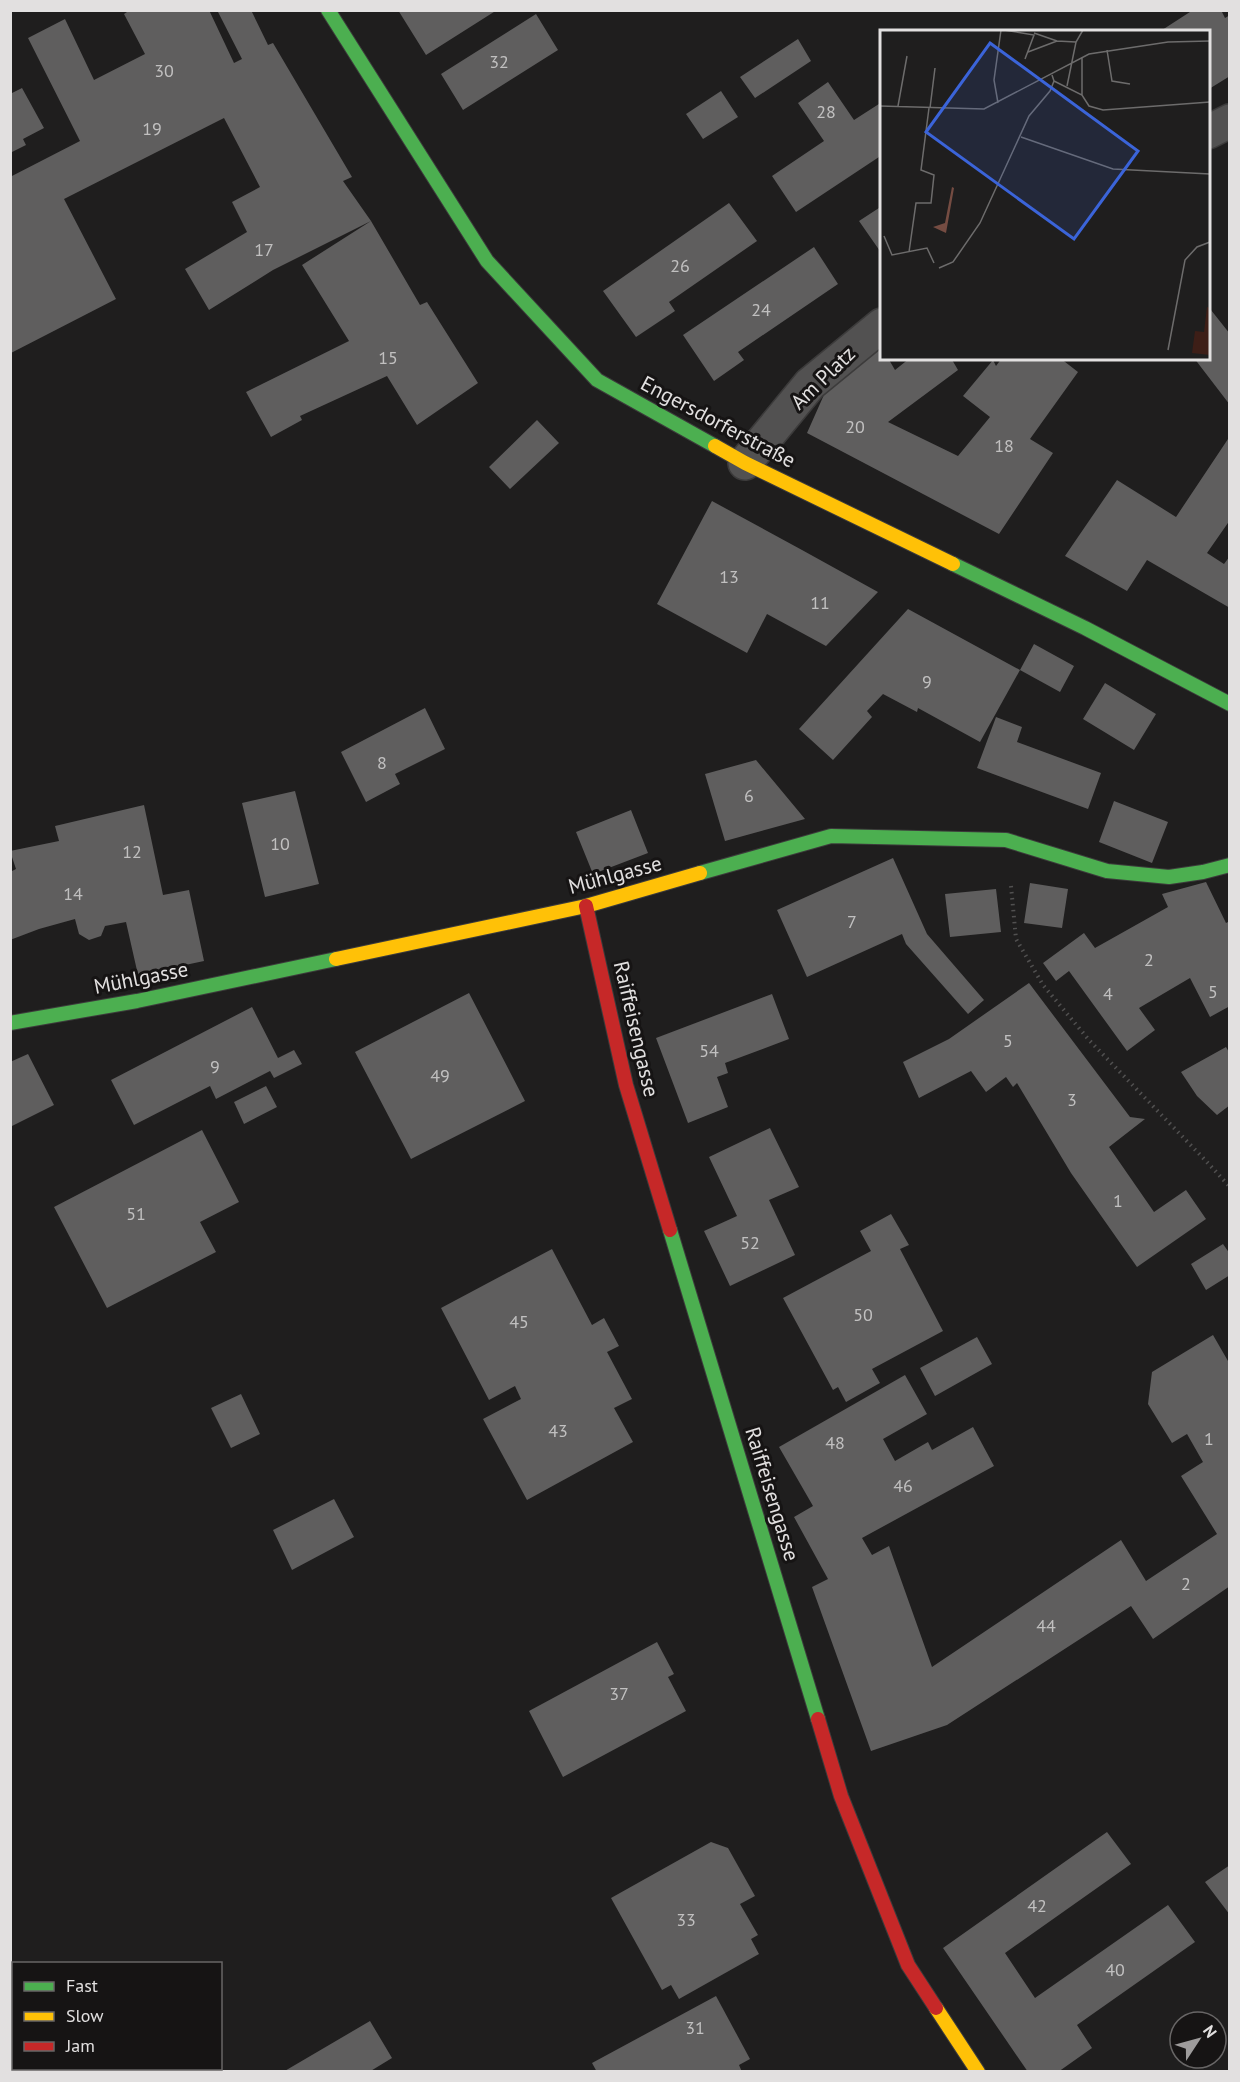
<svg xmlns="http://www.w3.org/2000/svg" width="1240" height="2082" font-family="'PT Sans',sans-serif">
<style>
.building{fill:#5f5e5e}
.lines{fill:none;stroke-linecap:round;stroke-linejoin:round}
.street-casing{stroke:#3c3b3b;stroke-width:36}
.fast-casing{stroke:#3c3b3b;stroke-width:16}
.slow-casing{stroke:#3c3b3b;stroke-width:16}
.jam-casing{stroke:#3c3b3b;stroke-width:16}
.path{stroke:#515050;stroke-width:4;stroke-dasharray:1.5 4.5;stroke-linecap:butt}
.street{stroke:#525151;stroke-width:33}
.fast{stroke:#4caf50;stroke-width:14}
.slow{stroke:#ffc107;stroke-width:14}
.jam{stroke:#c62828;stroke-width:14}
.rail-casing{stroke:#5a5959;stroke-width:7}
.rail{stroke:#161414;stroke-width:4.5;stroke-dasharray:14;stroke-linecap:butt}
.labels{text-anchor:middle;stroke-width:6;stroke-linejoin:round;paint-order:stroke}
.number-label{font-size:18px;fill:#c1c0c0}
.street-label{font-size:21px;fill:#e2e0e0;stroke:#161414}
.inset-road{fill:none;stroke:#6d6c6c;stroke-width:1.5}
.view{fill:#3b64d9;fill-opacity:0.15;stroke:#3b64d9;stroke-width:3}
.inset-edge{fill:none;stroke:#e2e0e0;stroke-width:3}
</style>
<rect width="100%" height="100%" fill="#1f1e1e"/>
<path class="building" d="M130,10H209L234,63L242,59L217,10H251L268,45L273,43L352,177L343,181L371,221L273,270L209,310L185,269L247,232L232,202L260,187L224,118L64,199L116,299L11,353L10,177L80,141L28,38L65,19L94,80L145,54L124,14Z
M398,10H497L426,55Z
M1193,10H1221L1225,18L1230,15V76L1209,89V32H1159Z
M536,14L558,50L463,110L441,74Z
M798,39L811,61L755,98L740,77Z
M828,82L854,120L882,102V155L796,212L772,176L824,141L798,103Z
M22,88L44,128L23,139L26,145L10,153V94Z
M721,91L738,117L703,139L686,114Z
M729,203L757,241L669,302L675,311L636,337L603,291Z
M882,206V254L859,221Z
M371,221L420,305L427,302L478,383L417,425L387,376L300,416L302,420L271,437L246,392L349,341L302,265Z
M814,247L838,284L738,352L744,360L714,381L683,335Z
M1211,310L1230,334V405L1194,358H1209V312Z
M882,347V358H888L895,370L910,358H951L958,370L888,422L958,456L990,417L963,396L993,360L996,366L1002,358H1060L1078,372L1030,439L1053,453L999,534L807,433L827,388Z
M537,420L559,443L510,489L489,467Z
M1230,436V520L1207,553L1224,564L1230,556V608L1147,560L1127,591L1065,556L1117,480L1176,517Z
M712,501L802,550L878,592L826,646L767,614L747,653L657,604Z
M908,609L1020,670L1034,644L1074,666L1060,692L1020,670L980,742L918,708L917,712L883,694L867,711L872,717L833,760L799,729Z
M1105,683L1156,714L1134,750L1083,719Z
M425,708L445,749L395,774L400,784L366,802L341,752Z
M996,717L1022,727L1017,742L1101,773L1088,809L977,768Z
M756,760L805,819L725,841L705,774Z
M295,791L319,884L265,897L242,803Z
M1114,801L1168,822L1152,863L1099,842Z
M144,805L163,895L189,890L204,961L138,975L126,922L105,926L101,936L89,940L79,934L75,919L39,929L10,940V872L16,869L10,851L59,841L55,826Z
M631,810L648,853L593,874L576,832Z
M893,858L927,934L984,1000L968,1014L906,944L902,934L807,977L777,910Z
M1206,882L1226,923L1230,921V1006L1210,1017L1190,978L1139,1008L1155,1030L1127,1051L1069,971L1056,981L1043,963L1084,933L1095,948L1168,907L1162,894Z
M1030,883L1068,889L1062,928L1024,923Z
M996,889L1001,932L950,937L945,894Z
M1029,983L1130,1117L1145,1119L1109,1147L1154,1212L1186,1190L1206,1219L1137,1267L1071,1173L1017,1083L1013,1087L1006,1077L986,1092L971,1071L919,1098L903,1062L949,1039Z
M469,993L525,1101L411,1159L355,1052Z
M772,994L789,1039L725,1063L728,1073L717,1077L728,1107L688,1123L656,1038Z
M252,1007L278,1058L294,1050L302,1064L274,1078L270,1071L216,1099L210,1086L134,1125L111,1080Z
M1226,1047L1230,1054V1105L1217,1115L1197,1096L1181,1072Z
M28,1054L54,1105L10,1127V1062Z
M266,1086L277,1107L244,1124L234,1102Z
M770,1128L799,1187L769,1200L795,1255L730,1286L704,1231L737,1216L709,1157Z
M202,1130L239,1202L200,1222L216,1252L107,1308L54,1207Z
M891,1214L909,1245L900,1249L943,1331L872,1369L880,1383L846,1402L838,1387L833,1390L783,1298L871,1251L860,1231Z
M1223,1244L1230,1254V1275L1206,1290L1191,1264Z
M552,1249L592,1325L604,1318L619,1346L607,1352L632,1399L614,1408L633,1442L527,1500L483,1419L521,1399L515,1386L489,1400L441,1308Z
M1213,1335L1228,1361L1230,1360V1586L1153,1639L1131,1606L947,1725L871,1751L812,1587L828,1579L794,1517L813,1506L779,1447L905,1375L927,1414L883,1439L895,1461L928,1442L932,1450L973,1427L994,1466L862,1538L872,1555L889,1546L932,1667L1121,1540L1146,1581L1217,1534L1181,1476L1203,1462L1187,1434L1172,1443L1148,1404L1152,1372Z
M977,1337L992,1364L935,1396L920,1368Z
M241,1394L260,1434L231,1448L211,1408Z
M334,1499L354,1537L292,1570L273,1530Z
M657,1642L674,1674L668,1677L686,1711L563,1777L529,1711Z
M1107,1832L1131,1864L1005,1953L1035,1998L1168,1905L1195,1942L1077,2025L1092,2048L1058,2072H1028L943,1948Z
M711,1842L728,1848L755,1896L740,1904L758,1935L751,1939L759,1954L679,1999L671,1985L662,1990L611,1898Z
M1230,1865V1915L1205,1882Z
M716,1996L750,2059L739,2065L742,2072H597L592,2063Z
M370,2021L392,2058L369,2072H283Z"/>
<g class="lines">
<g class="street-casing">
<path id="street" d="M1208,132L1230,121
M745,463L810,384L882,325"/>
</g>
<g class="fast-casing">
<path id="fast" d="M328,10L487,261L597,380L715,446
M953,564L1085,628L1230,704
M700,873L831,836L1006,840L1107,871L1169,877L1203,872L1230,865
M10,1023L137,1001L336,959
M670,1230L818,1719"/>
</g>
<g class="slow-casing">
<path id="slow" d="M715,446L745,463L953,564
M336,959L586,906L700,873
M936,2008L978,2072"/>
</g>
<g class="jam-casing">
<path id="jam" d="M586,906L626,1085L670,1230
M818,1719L841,1796L908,1965L936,2008"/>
</g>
<path class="path" d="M1011,886L1016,939L1043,985L1089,1040L1206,1161L1230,1187
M10,2041L14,2044
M37,2068L40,2072"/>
<use href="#street" class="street"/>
<use href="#fast" class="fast"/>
<use href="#slow" class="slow"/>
<use href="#jam" class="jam"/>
<g class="rail-casing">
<path id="rail" d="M10,1982L14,1985
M93,2068L96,2072"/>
</g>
<use href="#rail" class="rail"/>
</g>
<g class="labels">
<g class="number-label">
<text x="499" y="68">32</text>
<text x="164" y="77">30</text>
<text x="826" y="118">28</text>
<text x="152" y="135">19</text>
<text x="264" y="256">17</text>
<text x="680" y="272">26</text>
<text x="761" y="316">24</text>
<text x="388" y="364">15</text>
<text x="855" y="433">20</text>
<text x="1004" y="452">18</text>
<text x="729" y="583">13</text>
<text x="820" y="609">11</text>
<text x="927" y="688">9</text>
<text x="382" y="769">8</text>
<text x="749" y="802">6</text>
<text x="280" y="850">10</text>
<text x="132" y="858">12</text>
<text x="73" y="900">14</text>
<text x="852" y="928">7</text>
<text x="1149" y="966">2</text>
<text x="1213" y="998">5</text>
<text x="1108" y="1000">4</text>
<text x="1008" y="1047">5</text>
<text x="709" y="1057">54</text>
<text x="215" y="1073">9</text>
<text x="440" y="1082">49</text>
<text x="1072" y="1106">3</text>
<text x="1118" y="1207">1</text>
<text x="136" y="1220">51</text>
<text x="750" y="1249">52</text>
<text x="863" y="1321">50</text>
<text x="519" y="1328">45</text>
<text x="558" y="1437">43</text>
<text x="1209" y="1445">1</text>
<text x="835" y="1449">48</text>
<text x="903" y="1492">46</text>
<text x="1186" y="1590">2</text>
<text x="1046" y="1632">44</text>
<text x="619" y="1700">37</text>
<text x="1037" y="1912">42</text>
<text x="686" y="1926">33</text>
<text x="1115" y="1976">40</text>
<text x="695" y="2034">31</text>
</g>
<g class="street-label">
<text transform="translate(823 378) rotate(-44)" y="7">Am Platz</text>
<text transform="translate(718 422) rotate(28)" y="7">Engersdorferstraße</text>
<text transform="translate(615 875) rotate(-15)" y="7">Mühlgasse</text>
<text transform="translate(141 978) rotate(-11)" y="7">Mühlgasse</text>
<text transform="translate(636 1029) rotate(77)" y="7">Raiffeisengasse</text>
<text transform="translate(772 1494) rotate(73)" y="7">Raiffeisengasse</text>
</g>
</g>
<g transform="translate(880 30)">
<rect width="330" height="330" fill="#1f1e1e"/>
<path d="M327,277L330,278V325L312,323L315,301L324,302Z" fill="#3d1e17"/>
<path d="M72,157L74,158L66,203L53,197L65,193Z" fill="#754c42"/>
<path class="inset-road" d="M124,0L154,5L145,29M154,3L177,11L196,12M227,20L232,51L250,54M148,22L177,11M202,27V65M174,51L202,65L209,76L223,80L330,72M187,56L196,12L203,0M118,73L114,50L121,0M0,76L104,79L209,24L288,12L330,11M18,76L27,26M50,78L55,38M141,107L233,139L330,144M4,206L12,225L47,218L54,233M29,222L36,173H51L54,145L41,140L49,78M59,238L73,232L100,193L149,86L170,61L174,51L172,45M288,320L305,230L317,217L330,212"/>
<path class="view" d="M110,13L258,121L194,209L46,102Z"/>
<rect width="330" height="330" class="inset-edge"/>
</g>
<rect width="1240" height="2082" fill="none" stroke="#e2e0e0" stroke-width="24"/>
<rect x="12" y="1962" width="210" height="108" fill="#161414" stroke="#686666" stroke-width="1.5"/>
<rect x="24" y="1982" width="30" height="9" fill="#4caf50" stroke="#686666" stroke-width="1.5"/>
<text x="66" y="1992" font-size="18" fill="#e2e0e0">Fast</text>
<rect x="24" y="2012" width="30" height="9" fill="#ffc107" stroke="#686666" stroke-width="1.5"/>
<text x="66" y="2022" font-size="18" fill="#e2e0e0">Slow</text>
<rect x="24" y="2042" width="30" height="9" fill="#c62828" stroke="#686666" stroke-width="1.5"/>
<text x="66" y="2052" font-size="18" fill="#e2e0e0">Jam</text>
<g transform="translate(1198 2040) rotate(54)"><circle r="28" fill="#161414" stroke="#686666" stroke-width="1.5"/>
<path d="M0-4.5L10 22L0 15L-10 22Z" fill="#9e9c9c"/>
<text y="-9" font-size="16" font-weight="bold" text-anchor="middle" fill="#e2e0e0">N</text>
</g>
</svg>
